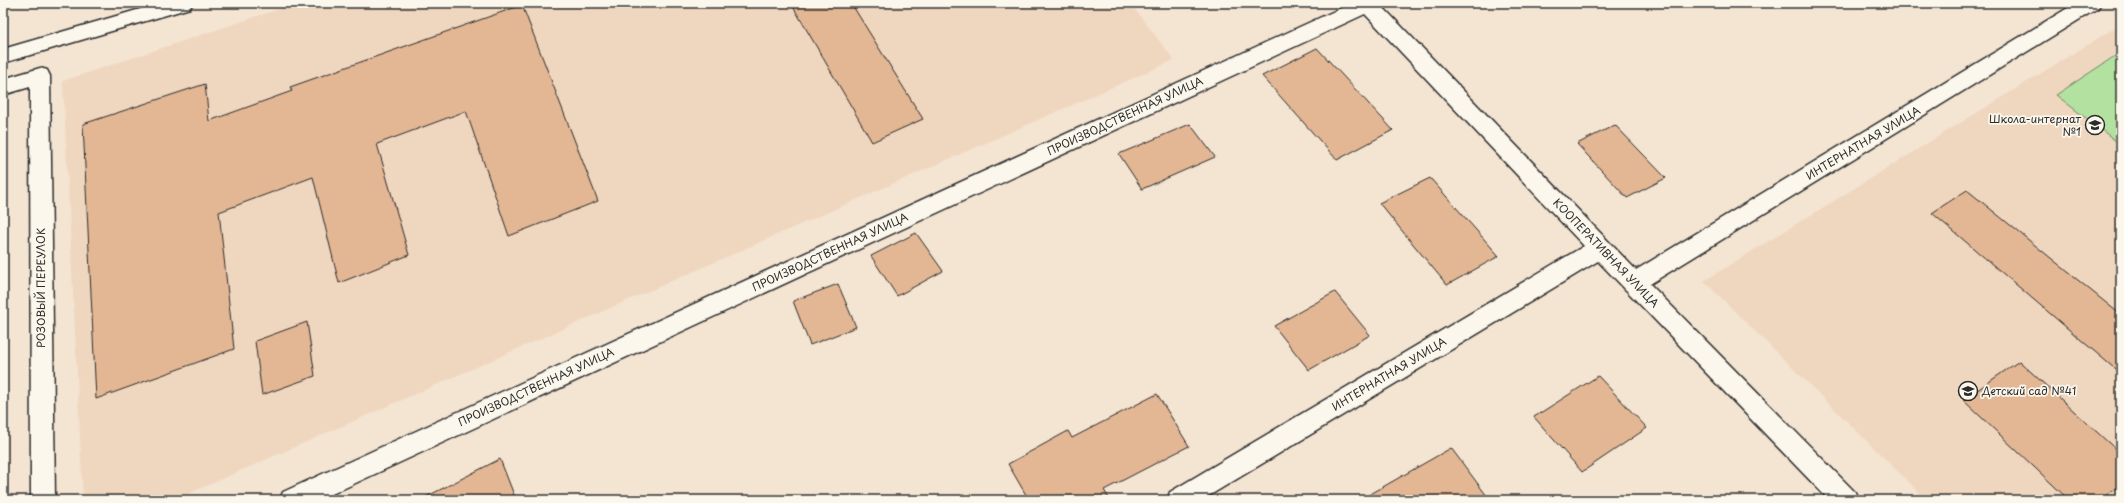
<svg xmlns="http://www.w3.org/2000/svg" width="2124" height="503" font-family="'Playpen Sans',sans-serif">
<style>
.built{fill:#efd6bf}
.green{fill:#b3e1a0;stroke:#6f8666}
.building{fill:#e3b794;stroke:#2b2b2b}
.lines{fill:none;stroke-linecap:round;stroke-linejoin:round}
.lane-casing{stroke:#2b2b2b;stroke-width:3}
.street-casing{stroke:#2b2b2b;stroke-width:3}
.lane{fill:#fbf7ec;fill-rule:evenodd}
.street{fill:#fbf7ec;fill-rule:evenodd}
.labels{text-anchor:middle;stroke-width:3.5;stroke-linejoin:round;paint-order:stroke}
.street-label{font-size:11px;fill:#2b2b2b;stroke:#fbf7ec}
.poi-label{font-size:11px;fill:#2b2b2b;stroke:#fbf7ec;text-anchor:end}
</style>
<rect width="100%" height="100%" fill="#f4e4d2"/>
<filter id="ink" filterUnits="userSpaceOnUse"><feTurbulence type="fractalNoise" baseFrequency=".025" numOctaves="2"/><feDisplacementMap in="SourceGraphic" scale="8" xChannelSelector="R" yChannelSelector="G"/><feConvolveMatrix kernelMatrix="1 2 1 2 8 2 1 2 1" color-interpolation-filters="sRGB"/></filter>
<g filter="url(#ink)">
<path class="built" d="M297,3H1130L1174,60L174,500H83L63,81Z
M2121,24V500H1927L1704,281Z"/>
<path class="green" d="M2121,52V145L2056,95Z"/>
<path class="building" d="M791,3H851L923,119L872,142Z
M522,5L598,201L509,236L466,111L377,144L409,255L339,283L313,177L219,212L234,349L96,399L83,124L205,84L209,121L292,91L290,87Z
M1317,48L1393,130L1337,160L1262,76Z
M1190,124L1215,157L1142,189L1119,154Z
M1615,125L1666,178L1627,198L1577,144Z
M1430,178L1499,256L1447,285L1379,203Z
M1967,190L2121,315V374L1932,213Z
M916,233L943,271L897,296L871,256Z
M838,284L856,327L810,345L793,301Z
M1335,292L1370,335L1309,370L1274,326Z
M307,322L315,376L262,395L255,341Z
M2019,361L2121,454V484L2100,500H2069L1963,400Z
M1598,376L1647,428L1582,472L1534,417Z
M1157,394L1189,446L1104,490L1110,500H1029L1008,464L1068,431L1072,438Z
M1451,448L1490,500H1360Z
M500,459L516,500H420Z"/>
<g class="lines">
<g class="lane-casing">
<path id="lane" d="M161,3H193L190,8L3,63V49Z"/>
</g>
<g class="street-casing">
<path id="street" d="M1352,3H1379L1636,270L2076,3H2101L2098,8L1650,284L1855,492L1858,500H1829L1598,261L1202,500H1167L1170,492L1584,246L1365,14L319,500H280L283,492Z
M40,68L47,70L50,76L55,500H31L30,87L3,95V79Z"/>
</g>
<use href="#lane" class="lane"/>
<use href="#street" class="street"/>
</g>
</g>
<defs>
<g id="school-ring" transform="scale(1)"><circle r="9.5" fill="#fbf7ec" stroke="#2b2b2b" stroke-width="1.5"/><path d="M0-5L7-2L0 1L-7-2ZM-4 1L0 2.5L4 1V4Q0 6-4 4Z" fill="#2b2b2b"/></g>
</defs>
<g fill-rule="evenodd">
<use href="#school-ring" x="2095" y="125"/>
<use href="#school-ring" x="1968" y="391"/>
</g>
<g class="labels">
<g class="street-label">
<text transform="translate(1125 116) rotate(-25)" y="4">ПРОИЗВОДСТВЕННАЯ УЛИЦА</text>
<text transform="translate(1863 143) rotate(-31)" y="4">ИНТЕРНАТНАЯ УЛИЦА</text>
<text transform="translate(830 252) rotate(-25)" y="4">ПРОИЗВОДСТВЕННАЯ УЛИЦА</text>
<text transform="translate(1606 253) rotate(46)" y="4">КООПЕРАТИВНАЯ УЛИЦА</text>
<text transform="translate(41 288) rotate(-90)" y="4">РОЗОВЫЙ ПЕРЕУЛОК</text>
<text transform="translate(1389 374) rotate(-31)" y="4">ИНТЕРНАТНАЯ УЛИЦА</text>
<text transform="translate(536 387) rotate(-25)" y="4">ПРОИЗВОДСТВЕННАЯ УЛИЦА</text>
</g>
<g class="poi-label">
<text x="2081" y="123">Школа-интернат<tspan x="2081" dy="13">№1</tspan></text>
<text x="1982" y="395" text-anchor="start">Детский сад №41</text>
</g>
</g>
<rect width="2124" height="503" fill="none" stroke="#fbf7ec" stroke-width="16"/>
<rect x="8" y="8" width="2108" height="487" fill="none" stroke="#2b2b2b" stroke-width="1.5" filter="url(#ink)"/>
</svg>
